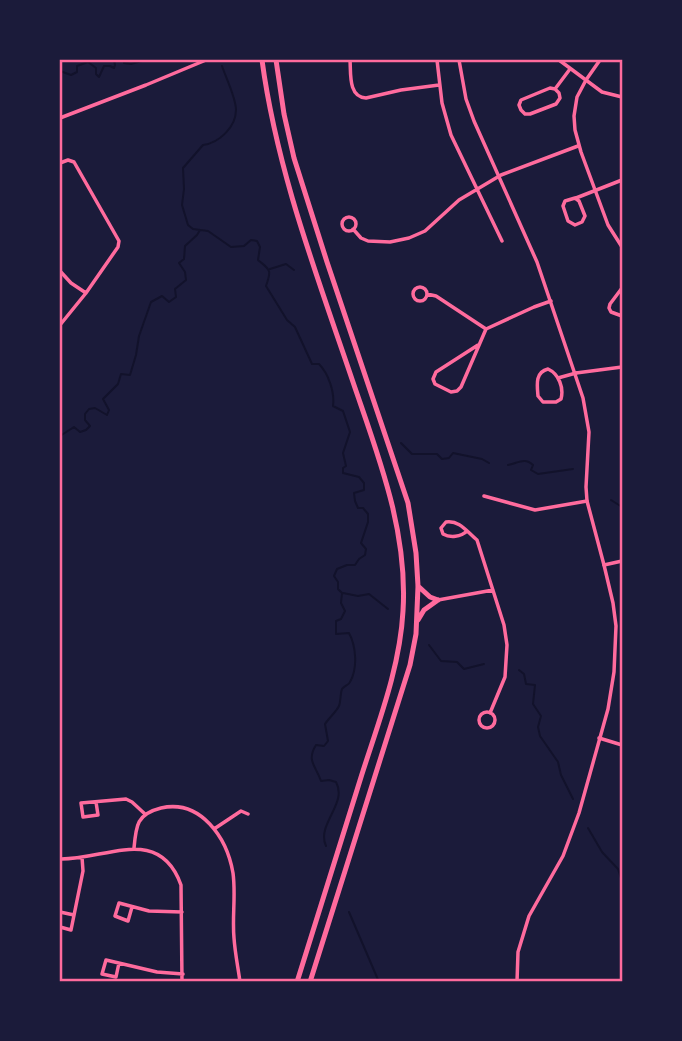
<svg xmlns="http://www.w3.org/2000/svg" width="682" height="1041" font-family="Jost,sans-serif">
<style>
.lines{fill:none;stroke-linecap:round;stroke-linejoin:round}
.stream{stroke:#12122b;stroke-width:2}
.minor{stroke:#ff6b9d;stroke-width:3.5}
.tertiary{stroke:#ff6b9d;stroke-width:3.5}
.primary{stroke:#ff6b9d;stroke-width:5}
.neatline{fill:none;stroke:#ff6b9d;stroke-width:2.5}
</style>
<rect width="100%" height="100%" fill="#1b1b3a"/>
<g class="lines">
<path class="stream" d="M124,60V63L131,64L145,60
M222,66C226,78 236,98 236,110C236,127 219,143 203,145L183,168L184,189L182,205L188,225L193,229L208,231L231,247L244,246L251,240L257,241L260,247L258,260C270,270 272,269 266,286L287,320L295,327L312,364H319C328,373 335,392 333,406L343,411L350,432L343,453L346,466L343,468V473L359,477L364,483V490L354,493L355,501L358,508H363L368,514V522L361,543L366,549L365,555L359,559L355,565H347L337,569L334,576L338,582V589L342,593L341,603L345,611L341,619L336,621V634L349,633C356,646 358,668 350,682C349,685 344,686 342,689C340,694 341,701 339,706C336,712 329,718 325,724L328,741L324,746L316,745C306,761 316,766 321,781L329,780L336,782C348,804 316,824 326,846
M60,71L71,75L77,72V66L88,62L96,68V74L99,77L104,66H110L114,68L115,65L114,60
M270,269L286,264L294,270
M60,436L74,427L80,432L86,430L90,426L85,420V414L89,409L95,408L107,415L109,410L103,399L118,384L121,374L130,375L136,355L139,336L151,302L162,296L169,302L176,297L175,289L186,280L185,272L179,263L184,259L185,246L197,235L200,230
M401,443L412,454H437L442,459L449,458L453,453L482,459L489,463
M60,445V449
M508,465C518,463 525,457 533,465L531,470L538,474L573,469
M611,500L622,507
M343,593L358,596L369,594L388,609
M429,645L441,661L457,662L464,669L484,664
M519,670L524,674L526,684L535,685L533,704L541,716L538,727L540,736L558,762L561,775L573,799
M588,828L602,852L618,869L622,881
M349,912L379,982"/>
<path class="minor" d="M350,60C351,73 348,97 366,98L401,90L439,85
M437,60L442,103L451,135L502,241
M559,60L602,92L622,97
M555,89L559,93L560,98L556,104L530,114H525L521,110L519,105L521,100L550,88L555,89L570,69
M60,163L68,160L74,162L119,241L118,247L86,293L60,325
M575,198L579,201L585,216L582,222L575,225L568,221L563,206L565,201Z
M576,198L622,180
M342 224a7 7 0 1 1 14 0a7 7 0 1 1-14 0Z
M353,229L361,238L368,241L390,242L409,238L425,231L459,200L501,175L578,146
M60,271L71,283L86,293
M413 294a7 7 0 1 1 14 0a7 7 0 1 1-14 0Z
M622,288L610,304L609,308L611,312L622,316
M427,294L436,296L486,329
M478,345L436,372L433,379L435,384L451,392L457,391L461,387L486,329L534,307L551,301
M548,369C559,374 564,388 561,399L556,402H543L538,396C537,385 535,372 548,369Z
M558,378L576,373
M484,496L535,510L587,501
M467,531C461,537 450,538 443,534L441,528L446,522C460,520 467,532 477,540L504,625L507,645L505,677L490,713
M604,565L622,561
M438,600L493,590
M479 720a8 8 0 1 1 16 0a8 8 0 1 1-16 0Z
M599,738L622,745
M96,802L98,815L83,817L81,803L126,799L132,802L145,814
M214,829L241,811L248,814
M134,848C136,825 137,814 161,808C201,799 227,838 233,873C236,895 232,917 234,938C235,953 238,967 240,982
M60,859C105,860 159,824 181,885L182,982
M132,907L128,921L115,916L119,903L149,911L182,912
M60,912L74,915
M60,927L71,930L83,871L82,857
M119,963L116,977L102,974L106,960L157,972L183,974"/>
<path class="tertiary" d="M459,60L466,99L474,121L537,262L583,398L589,432L586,487L587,501L604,565L613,603L616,626L614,672L608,709L579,813L563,856L529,916L518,952L517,982
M600,60L586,80L577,97L574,116L575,130L581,152L608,225L622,247
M60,118L146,85L206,60
M576,373L622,367"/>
<path class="primary" d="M262,60C277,172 318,278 354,385C379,458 408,532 403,611C400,667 379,721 362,774C340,843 319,913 297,982
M276,60L284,114L294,158L327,262L408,503L416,553L418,586L416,634L410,665L310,982
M418,586L430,597L438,600
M418,620L424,610L438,600"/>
</g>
<rect width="682" height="1041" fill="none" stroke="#1b1b3a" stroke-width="122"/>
<rect x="61" y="61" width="560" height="919" class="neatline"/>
</svg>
